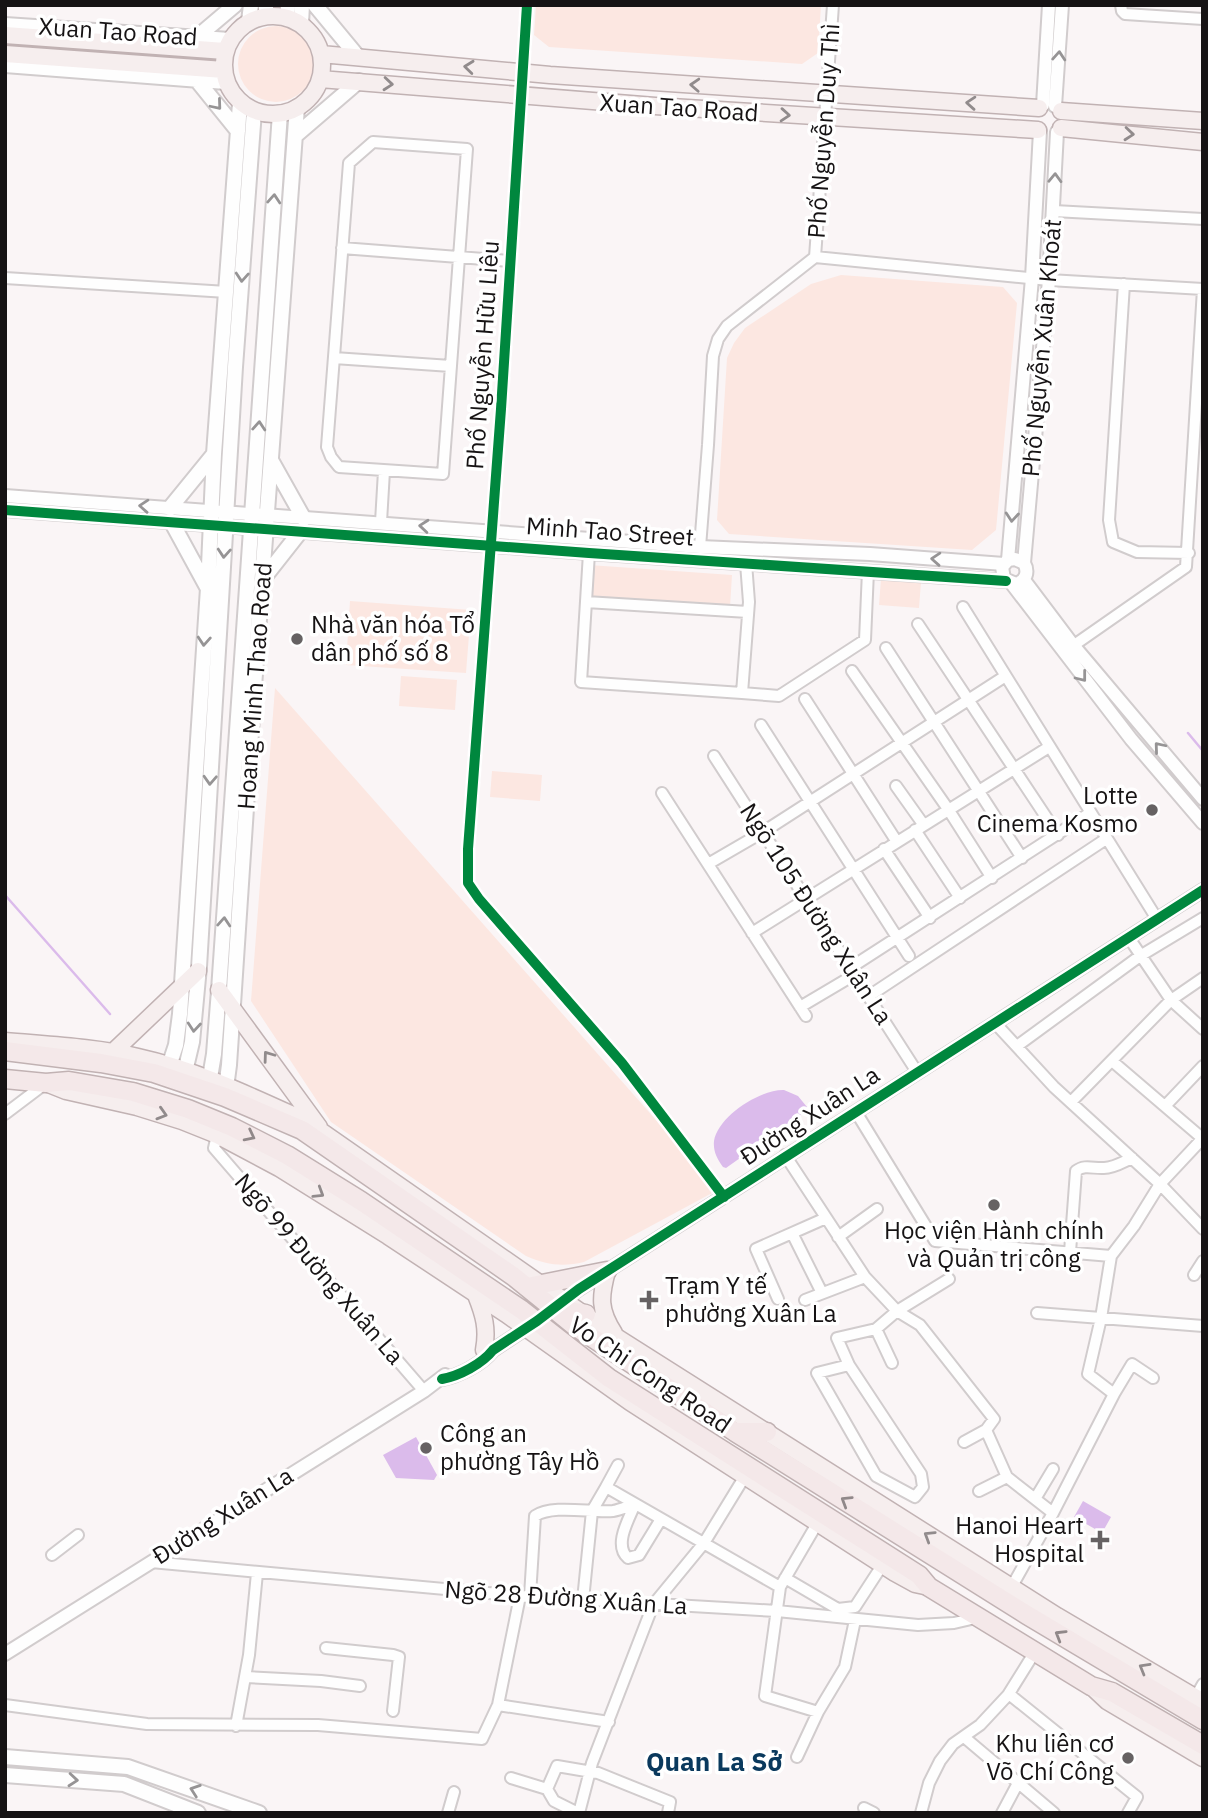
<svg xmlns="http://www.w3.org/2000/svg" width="1208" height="1818" font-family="'IBM Plex Sans',sans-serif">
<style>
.green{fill:#fce7e1}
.water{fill:#dbbbeb}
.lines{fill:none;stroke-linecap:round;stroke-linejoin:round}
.stream{stroke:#dbbbeb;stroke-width:2.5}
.minor-casing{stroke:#d1cccd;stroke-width:14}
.tertiary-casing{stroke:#d1cccd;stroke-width:16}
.secondary-casing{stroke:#d1cccd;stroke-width:18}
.primary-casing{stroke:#c1b2b3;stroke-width:19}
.trunk-casing{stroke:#c1b2b3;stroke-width:21}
.minor{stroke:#fefefe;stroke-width:10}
.tertiary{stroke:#fefefe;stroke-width:12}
.secondary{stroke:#fefefe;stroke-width:14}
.primary{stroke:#f6eeee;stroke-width:16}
.trunk{stroke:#f4e8e9;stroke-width:18}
.cycleway-casing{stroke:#fff;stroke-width:15}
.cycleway{stroke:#00873e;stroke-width:10}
.oneway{stroke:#969495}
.oneway2{stroke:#918b8c}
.oneway3{stroke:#908889}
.poi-dot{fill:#666263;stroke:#fff;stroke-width:2.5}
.labels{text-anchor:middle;stroke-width:7;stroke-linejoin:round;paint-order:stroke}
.street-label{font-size:24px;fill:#161314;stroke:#fff}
.poi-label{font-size:24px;fill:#161314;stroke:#fff;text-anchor:start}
.neighbourhood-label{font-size:26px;font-weight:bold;fill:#0a395d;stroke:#fff}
</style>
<rect width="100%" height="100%" fill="#faf5f6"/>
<path class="green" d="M536,5H821L818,53L802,64L549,47L534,35Z
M238 64a38 38 0 1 1 76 0a38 38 0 1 1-76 0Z
M841,275L1003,287L1017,303L996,530L972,550L729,534L717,520L727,358L734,343L745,328L811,284Z
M589,565L732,575L730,607L587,598Z
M881,579L921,582L919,608L879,605Z
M350,601L471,610L466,673L346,665Z
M401,676L457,680L455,710L399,706Z
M275,688L656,1120L714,1192L584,1262C563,1267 546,1265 526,1256L331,1122L251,1001Z
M492,771L542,775L540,801L490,797Z"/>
<path class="water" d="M784,1090L798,1096L807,1107L806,1111L726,1168L723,1167C717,1159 713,1151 714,1141C718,1116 761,1089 784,1090Z
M416,1437L437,1475L434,1480L396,1478L383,1455Z
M1083,1501L1111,1517L1102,1533L1074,1517Z"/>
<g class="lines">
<path class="stream" d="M1188,733L1203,751
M5,895L110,1014"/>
<g class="minor-casing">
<path id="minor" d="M527,5L501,409L468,849V883L479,899L622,1063L724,1197
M1121,5L1122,11L1125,14L1203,19
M373,142L467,149L443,474L339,467L331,457L327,447L349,163Z
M1054,211L1203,219
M342,248L510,261
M815,257L1049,280L1203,289L1186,567L1067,650
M5,278L227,292
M1124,284L1109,520L1113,542L1137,552L1189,553
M334,358L451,366
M381,522L384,471
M700,547L708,445L713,356L718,339L727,326L815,257L833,5
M589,553L581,682L742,693
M746,563L749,602L742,693L779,696L865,640L868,571
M586,602L748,612
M963,607L1157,919
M918,624L1058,835
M886,648L1022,858
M852,671L948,809L992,878
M805,699L897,842
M761,725L909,956
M714,756L917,1072
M896,786L923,824
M662,793L806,1016
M915,830L960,898
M884,849L930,918
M708,864L763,832L1004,677
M752,933L1049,747
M1129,938L1171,1000L1203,1029
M850,968L1090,813
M869,996L1106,839
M800,1007L854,975
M995,1023L1054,1087L1160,1184L1203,1229
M1017,1046L1140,956L1203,918
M1112,1061L1202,1138
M1071,1102L1171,1000L1203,978
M1166,1105L1203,1066
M856,1112L935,1241L1111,1256
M5,1114L46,1083
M217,1135L214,1148L424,1391
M785,1155L865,1277L897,1311L920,1325L994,1419L986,1430L1007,1477L1053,1513L1011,1588
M792,1233L822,1293
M838,1237L877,1209
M1070,1252L1076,1171C1085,1164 1094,1169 1104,1168C1114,1168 1123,1162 1132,1158
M1194,1275L1203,1261
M778,1299L756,1249L826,1218
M805,1300L865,1277
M1037,1313L1203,1326
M876,1329L892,1363
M849,1365L921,1474L923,1487L915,1497L876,1476L817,1373L849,1365L837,1338L876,1329L897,1311L949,1279
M1114,1394L1132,1364L1153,1378
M964,1442L986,1430
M606,1487L618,1465
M979,1491L1007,1477
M1035,1499L1053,1469
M635,1504C629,1519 613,1545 628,1558L639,1555L661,1519
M1053,1513L1114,1394L1088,1374L1101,1318L1111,1256L1134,1226L1160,1184L1203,1138
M52,1555L78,1535
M151,1562L520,1596L777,1611L918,1625L954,1623L980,1617
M785,1578L838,1609L855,1607L883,1564
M530,1596L535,1516C553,1504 591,1513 613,1511C620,1510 628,1506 635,1504
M583,1600L592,1511L606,1487L780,1587
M326,1648L393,1655L399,1657L393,1711
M246,1677L321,1681L360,1686
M1009,1694L1137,1797L1128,1813
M1195,1698L1203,1684
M5,1705L147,1724L318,1725L482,1739L498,1705L520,1596
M498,1705L609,1722
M818,1712L845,1667L855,1620
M236,1726L249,1655L257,1573
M964,1737L1054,1813
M797,1757L818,1712L765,1696L780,1587L818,1522
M511,1778L547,1789L554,1801L578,1813
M547,1789L557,1766L598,1773L670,1802L668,1813
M864,1808L874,1813
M448,1813L454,1792
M579,1813L592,1763L653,1605L704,1543L745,1476
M921,1813L929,1783L940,1761L953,1744L980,1725L1008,1695L1036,1650
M1002,1813L1018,1783"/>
</g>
<g class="tertiary-casing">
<path id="tertiary" d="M1043,105L1049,5
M1055,106L1062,5
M5,496L700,547L870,554L1004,564
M5,510L589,553L1006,581
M1008,560L1032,278L1040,131
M1024,563L1015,559L1008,560L1002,567L1004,579L1016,584C1026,581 1029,572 1024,563L1049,280L1057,132
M1024,580L1073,645L1203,799
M1012,584L1131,739L1203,823
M442,1379C459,1376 482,1364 493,1350L537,1321L579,1289L1203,890
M5,1654L424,1391L445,1375"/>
</g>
<g class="secondary-casing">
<path id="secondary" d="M315,5L358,57
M266,16V5
M287,17L288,5
M249,21L251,5
M301,24L302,5
M5,25L230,40
M196,38L235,5
M5,65L226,82
M196,79L238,131
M295,136L359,81
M272,462L304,519
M170,508L214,454
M171,521L207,587
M263,579L300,532
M166,1075L176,1045L180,1014L208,588L214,454L240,103
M183,1080L192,1042L199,967L235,367L254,111
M208,1089L214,1054L219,990L280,113
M225,1095L229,1065L254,687L297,107
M5,1757L128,1767L259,1813
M5,1775L124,1784L198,1813"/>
</g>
<g class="primary-casing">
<path id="primary" d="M224 65a49 49 0 1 1 98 0a49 49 0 1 1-98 0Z
M5,35L225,51
M5,54L224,70
M321,54L550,75L1039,108
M320,79L655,106L1038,130
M1061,111L1203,121
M1061,128L1203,142
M219,990L319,1127
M5,1041C49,1045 95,1047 138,1057C197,1070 253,1097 308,1122L618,1338L1057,1616L1203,1702
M113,1052L198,971
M46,1083L66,1091L137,1107L182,1121L217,1135L279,1168L388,1236L506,1314L630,1402L895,1573L915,1584L929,1587
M607,1271C600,1297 599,1310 614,1333
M476,1295C484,1315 488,1329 484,1350
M1091,1686L1107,1701L1203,1758"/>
</g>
<g class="trunk-casing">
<path id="trunk" d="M5,1051L101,1063L154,1073L225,1097L302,1130L513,1276L576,1327L735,1432L1027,1615L1203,1720
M5,1079L46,1083L69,1081L133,1092L188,1109L232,1127L287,1155L361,1201L522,1310L609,1378L919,1575L929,1587L1091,1686L1112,1692L1203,1745
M527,1287L607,1271
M556,1309L586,1314
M735,1432H767"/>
</g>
<use href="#minor" class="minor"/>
<use href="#tertiary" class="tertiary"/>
<use href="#secondary" class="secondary"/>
<use href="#primary" class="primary"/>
<use href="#trunk" class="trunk"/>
<g class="cycleway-casing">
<path id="cycleway" d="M527,5L501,409L468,849V883L479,899L622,1063L724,1197
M5,510L589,553L1006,581
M442,1379C459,1376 482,1364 493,1350L537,1321L579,1289L1203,890"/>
</g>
<use href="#cycleway" class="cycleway"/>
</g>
<defs><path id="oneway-chevron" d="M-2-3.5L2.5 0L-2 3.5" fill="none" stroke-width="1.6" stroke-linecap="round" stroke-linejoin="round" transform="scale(1.75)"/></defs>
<g class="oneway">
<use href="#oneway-chevron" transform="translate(1059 56) rotate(-86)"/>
<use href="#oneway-chevron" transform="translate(217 105) rotate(50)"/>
<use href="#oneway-chevron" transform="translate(1055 178) rotate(-88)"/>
<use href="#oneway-chevron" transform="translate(274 199) rotate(-86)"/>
<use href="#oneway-chevron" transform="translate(242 277) rotate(94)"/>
<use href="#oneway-chevron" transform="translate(259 426) rotate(-86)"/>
<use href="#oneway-chevron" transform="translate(144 506) rotate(-176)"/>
<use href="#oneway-chevron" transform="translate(1012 517) rotate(95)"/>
<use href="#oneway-chevron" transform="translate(424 526) rotate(-175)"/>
<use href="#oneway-chevron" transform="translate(224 553) rotate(94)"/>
<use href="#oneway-chevron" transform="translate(936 559) rotate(-176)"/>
<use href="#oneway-chevron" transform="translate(204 641) rotate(94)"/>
<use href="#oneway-chevron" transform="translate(1082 677) rotate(52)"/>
<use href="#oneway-chevron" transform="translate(1159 747) rotate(-130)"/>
<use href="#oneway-chevron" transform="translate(210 780) rotate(93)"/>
<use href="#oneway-chevron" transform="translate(224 922) rotate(-86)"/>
<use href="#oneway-chevron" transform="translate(194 1027) rotate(95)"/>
<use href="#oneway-chevron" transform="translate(73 1780) rotate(5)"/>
<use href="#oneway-chevron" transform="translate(195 1790) rotate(-161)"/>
</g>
<g class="oneway2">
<use href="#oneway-chevron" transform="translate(469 67) rotate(-174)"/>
<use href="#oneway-chevron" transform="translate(388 84) rotate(5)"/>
<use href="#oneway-chevron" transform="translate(695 85) rotate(-177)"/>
<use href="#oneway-chevron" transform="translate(971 103) rotate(-176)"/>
<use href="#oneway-chevron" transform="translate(785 115) rotate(4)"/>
<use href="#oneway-chevron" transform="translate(1129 134) rotate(5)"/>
<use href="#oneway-chevron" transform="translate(268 1056) rotate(-126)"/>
<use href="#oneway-chevron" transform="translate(162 1114) rotate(17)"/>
<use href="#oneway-chevron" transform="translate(319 1193) rotate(32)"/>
<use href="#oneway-chevron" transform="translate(929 1536) rotate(-148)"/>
<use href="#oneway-chevron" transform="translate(1144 1668) rotate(-150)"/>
</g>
<g class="oneway3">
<use href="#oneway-chevron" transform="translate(250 1136) rotate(27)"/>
<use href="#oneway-chevron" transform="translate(846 1501) rotate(-148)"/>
<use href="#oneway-chevron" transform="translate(1060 1635) rotate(-149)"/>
</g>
<g class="poi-dot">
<circle cx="297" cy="639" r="7"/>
<circle cx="1152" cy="810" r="7"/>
<circle cx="994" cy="1205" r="7"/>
<path d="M645.5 1289.5h7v7h7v7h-7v7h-7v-7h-7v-7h7z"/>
<circle cx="426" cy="1448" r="7"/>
<path d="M1096.5 1529.5h7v7h7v7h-7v7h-7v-7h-7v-7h7z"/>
<circle cx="1128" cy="1758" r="7"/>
</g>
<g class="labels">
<g class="street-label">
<text transform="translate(118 32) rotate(4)" y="8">Xuan Tao Road</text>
<text transform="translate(679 108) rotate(4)" y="8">Xuan Tao Road</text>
<text transform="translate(824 131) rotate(-86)" y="8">Phố Nguyễn Duy Thì</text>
<text transform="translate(1042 348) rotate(-85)" y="8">Phố Nguyễn Xuân Khoát</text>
<text transform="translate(483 355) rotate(-86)" y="8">Phố Nguyễn Hữu Liêu</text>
<text transform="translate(610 532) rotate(4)" y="8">Minh Tao Street</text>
<text transform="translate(255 686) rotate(-86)" y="8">Hoang Minh Thao Road</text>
<text transform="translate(816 914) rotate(57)" y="8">Ngõ 105 Đường Xuân La</text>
<text transform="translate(810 1116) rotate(-33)" y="8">Đường Xuân La</text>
<text transform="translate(319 1269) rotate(49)" y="8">Ngõ 99 Đường Xuân La</text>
<text transform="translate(650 1375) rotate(34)" y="8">Vo Chi Cong Road</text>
<text transform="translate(223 1516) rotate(-32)" y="8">Đường Xuân La</text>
<text transform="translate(566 1598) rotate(4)" y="8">Ngõ 28 Đường Xuân La</text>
</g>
<g class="poi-label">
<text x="311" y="633">Nhà văn hóa Tổ<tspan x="311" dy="28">dân phố số 8</tspan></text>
<text x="1138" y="804" text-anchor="end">Lotte<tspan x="1138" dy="28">Cinema Kosmo</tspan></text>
<text x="994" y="1239" text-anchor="middle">Học viện Hành chính<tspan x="994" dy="28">và Quản trị công</tspan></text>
<text x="665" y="1294">Trạm Y tế<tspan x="665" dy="28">phường Xuân La</tspan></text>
<text x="440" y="1442">Công an<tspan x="440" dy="28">phường Tây Hồ</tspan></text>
<text x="1084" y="1534" text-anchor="end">Hanoi Heart<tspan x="1084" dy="28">Hospital</tspan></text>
<text x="1114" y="1752" text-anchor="end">Khu liên cơ<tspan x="1114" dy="28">Võ Chí Công</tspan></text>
</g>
<g class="neighbourhood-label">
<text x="714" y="1771">Quan La Sở</text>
</g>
</g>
<rect width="1208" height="1818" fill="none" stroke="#161314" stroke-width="14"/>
</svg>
